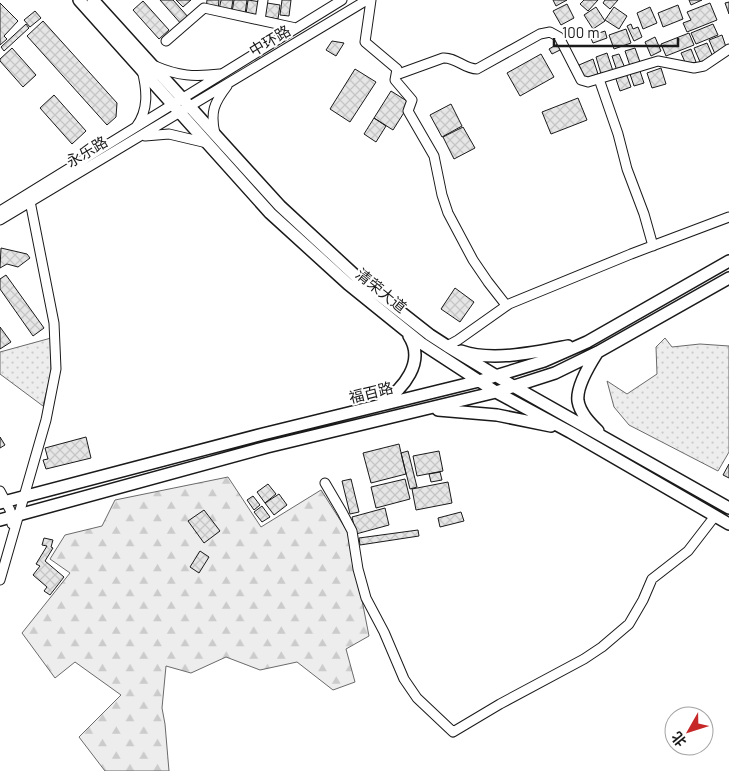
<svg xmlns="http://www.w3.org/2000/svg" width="729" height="771" font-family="Barlow,'Noto Sans SC',sans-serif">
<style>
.green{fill:url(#green-dots);stroke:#6a6a6a}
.forest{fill:url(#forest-firs);stroke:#6a6a6a}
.building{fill:url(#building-cross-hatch);stroke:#1a1a1a}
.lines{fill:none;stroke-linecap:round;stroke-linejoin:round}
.minor-casing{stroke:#1a1a1a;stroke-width:11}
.major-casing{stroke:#1a1a1a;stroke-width:14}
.minor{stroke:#fff;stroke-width:9}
.major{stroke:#fff;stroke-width:11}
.labels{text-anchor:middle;stroke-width:4;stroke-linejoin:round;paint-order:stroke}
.street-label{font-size:15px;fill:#1a1a1a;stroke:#fff}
</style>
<defs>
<pattern id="green-dots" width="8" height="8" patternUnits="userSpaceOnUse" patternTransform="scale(1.25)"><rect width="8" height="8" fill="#ededed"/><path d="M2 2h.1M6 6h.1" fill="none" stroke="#cbcbcb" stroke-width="1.8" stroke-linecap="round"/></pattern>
<pattern id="forest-firs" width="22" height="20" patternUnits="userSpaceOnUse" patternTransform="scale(1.25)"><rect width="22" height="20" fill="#ededed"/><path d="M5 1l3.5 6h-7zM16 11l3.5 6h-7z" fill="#cbcbcb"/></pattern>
<pattern id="building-cross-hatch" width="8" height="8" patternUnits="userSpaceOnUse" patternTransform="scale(1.25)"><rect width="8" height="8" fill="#e6e6e6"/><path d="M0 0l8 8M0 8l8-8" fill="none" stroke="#c5c5c5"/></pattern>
</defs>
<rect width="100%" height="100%" fill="#fff"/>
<path class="green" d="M51,338V373L43,406L0,374V352Z
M665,338L672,347L700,344L729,346V452L718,471L629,425L614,407L607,381L627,394L657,374L656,347Z"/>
<path class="forest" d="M228,477L261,527L321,490L349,534L369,636L346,649L355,682L333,690L297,662L260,670L226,657L191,673L166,666L162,708L165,724L169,771H105L79,737L121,695L75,662L55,678L22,633L70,573L50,559L65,535L102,526L115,500Z"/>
<path class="building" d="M160,0H173L189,18L182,25Z
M176,0H191L183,7Z
M207,0H219L218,10L206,8Z
M221,0H233L231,12L219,10Z
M234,0H247L245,14L232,12Z
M248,0L261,2L258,16L246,14Z
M282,0H291L289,16L280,15Z
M553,0H567L556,6Z
M584,0H598L588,11L580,4Z
M605,0H618L610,9L603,3Z
M689,0H702L691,5Z
M143,1L169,30L159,39L133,10Z
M729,2V14L725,3Z
M0,3L18,21L4,36L7,39L0,45Z
M267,3L280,5L278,19L265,17Z
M710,3L717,20L687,32L683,23L691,20L687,12Z
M567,4L574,18L561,25L553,11Z
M678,5L683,19L663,27L658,13Z
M596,7L605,21L593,29L584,15Z
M614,7L627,16L619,29L605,20Z
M650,7L657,23L643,29L637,13Z
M35,11L41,18L30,27L24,20Z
M43,21L117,103L116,117L107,125L27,36Z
M26,24L29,28L4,51L1,47Z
M631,24L633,29L638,27L642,37L634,41L627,26Z
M713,24L718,35L696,44L691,33Z
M626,29L631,43L614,49L609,35Z
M605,31L607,38L593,43L590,36Z
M689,33L694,45L666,56L661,44Z
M722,35L727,50L715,54L709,40Z
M655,37L661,51L651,56L645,42Z
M332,41L344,43L336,56L326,50Z
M561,42L564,48L552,54L549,49Z
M707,43L713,57L700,62L694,48Z
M12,48L36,75L23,87L0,61V59Z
M635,48L640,62L630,66L625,51Z
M691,49L696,62L691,64L685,62L681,53Z
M607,53L613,71L601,74L596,57Z
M541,54L554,77L520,96L507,73Z
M619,54L625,68L617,71L612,56Z
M593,59L598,74L584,79L579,65Z
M639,68L644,83L634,86L629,71Z
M661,68L666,84L652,88L647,73Z
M355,69L376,82L350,122L330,109Z
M626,73L631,87L620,91L615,76Z
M391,91L410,103L393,130L374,118Z
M54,95L86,131L72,144L40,108Z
M578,98L587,120L551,134L542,112Z
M451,104L462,126L442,137L430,115Z
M374,118L386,126L376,142L364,134Z
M463,127L475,148L454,159L443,137Z
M1,248L27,254L30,258L18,267L7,264L0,268Z
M6,275L44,328L33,336L0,289V279Z
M455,288L474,302L460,322L441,309Z
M0,327L11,342L0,349Z
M0,437L5,445L0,448Z
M86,437L91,458L46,469L43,460L48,459L45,448Z
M399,444L406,474L371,483L363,453Z
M408,451L417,487L410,489L401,453Z
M439,451L443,471L417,476L413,456Z
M729,464V478L723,475Z
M440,472L442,480L431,482L429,474Z
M351,479L359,512L350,514L342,481Z
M405,479L410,499L376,508L371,487Z
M448,482L452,503L416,510L412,489Z
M268,484L276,494L265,503L257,492Z
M279,494L287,505L274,515L265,503Z
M253,496L260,505L254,510L247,500Z
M262,506L270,517L262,522L254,512Z
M385,508L389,525L356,534L352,517Z
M204,510L220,531L204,543L188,521Z
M461,512L464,521L440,527L438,518Z
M418,530L419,536L360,545L359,538Z
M44,538L53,540L51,547L53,548L45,561L64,577L50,595L44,591L47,587L33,575L40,566L36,564L47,546L42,545Z
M200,551L209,557L199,573L190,567Z"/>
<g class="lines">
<g class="minor-casing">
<path id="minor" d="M371,0L365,42L397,69L395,80L412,100L408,111L434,156L442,195L448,213L473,260L488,282L506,305
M260,20L263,0
M166,41L204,8L296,28
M155,66C178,76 194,77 220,74
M396,75L443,58C456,57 464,69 477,69L540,34L550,32L559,37L581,80L588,82L658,61L694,68L704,66L729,49
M599,79L618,134L627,169L644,214L653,246
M136,127C149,110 147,90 142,70
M215,134C210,112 214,103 227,86
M145,136L169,134L207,143
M0,211L342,0
M0,220L367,0
M447,346L458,340L509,304L631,254L729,217
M325,483L342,512L352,531L358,569L366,598L384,632L404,679L417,698L453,732L500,704L584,659L602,647L629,624L643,600L652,579L688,551L715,516
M0,491L10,510L12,524
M0,580L46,420L56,369L54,323L29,196"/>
</g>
<g class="major-casing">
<path id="major" d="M79,0L270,213L348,284L421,343L496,392L570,432L729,524
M93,0L280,206L360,280L430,335L447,346L513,386L729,508
M461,351C492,362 537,352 568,346
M597,353C590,364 576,387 578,401C580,413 590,423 598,431
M382,403C403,389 426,362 409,336
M438,410L497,415L551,426
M0,503L263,434L479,381L544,361L587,342L729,261
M0,520L267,447L496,392L555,373L598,352L729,278"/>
</g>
<use href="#minor" class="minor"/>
<use href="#major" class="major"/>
</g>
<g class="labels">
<g class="street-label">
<text transform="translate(270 41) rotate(-31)" y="5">中环路</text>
<text transform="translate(87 152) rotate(-31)" y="5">永乐路</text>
<text transform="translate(381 291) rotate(39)" y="5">清荣大道</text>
<text transform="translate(371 393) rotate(-14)" y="5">福百路</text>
</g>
</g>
<g transform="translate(689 731) rotate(231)"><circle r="24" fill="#ffffff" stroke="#a3a3a3"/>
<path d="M0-4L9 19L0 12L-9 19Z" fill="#c62828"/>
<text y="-8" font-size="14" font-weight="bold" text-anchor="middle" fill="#1a1a1a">北</text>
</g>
<path d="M554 38v8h124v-8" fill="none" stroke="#1a1a1a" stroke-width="2.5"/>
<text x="562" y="38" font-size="15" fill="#1a1a1a" stroke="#ffffff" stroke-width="4" paint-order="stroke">100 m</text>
</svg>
